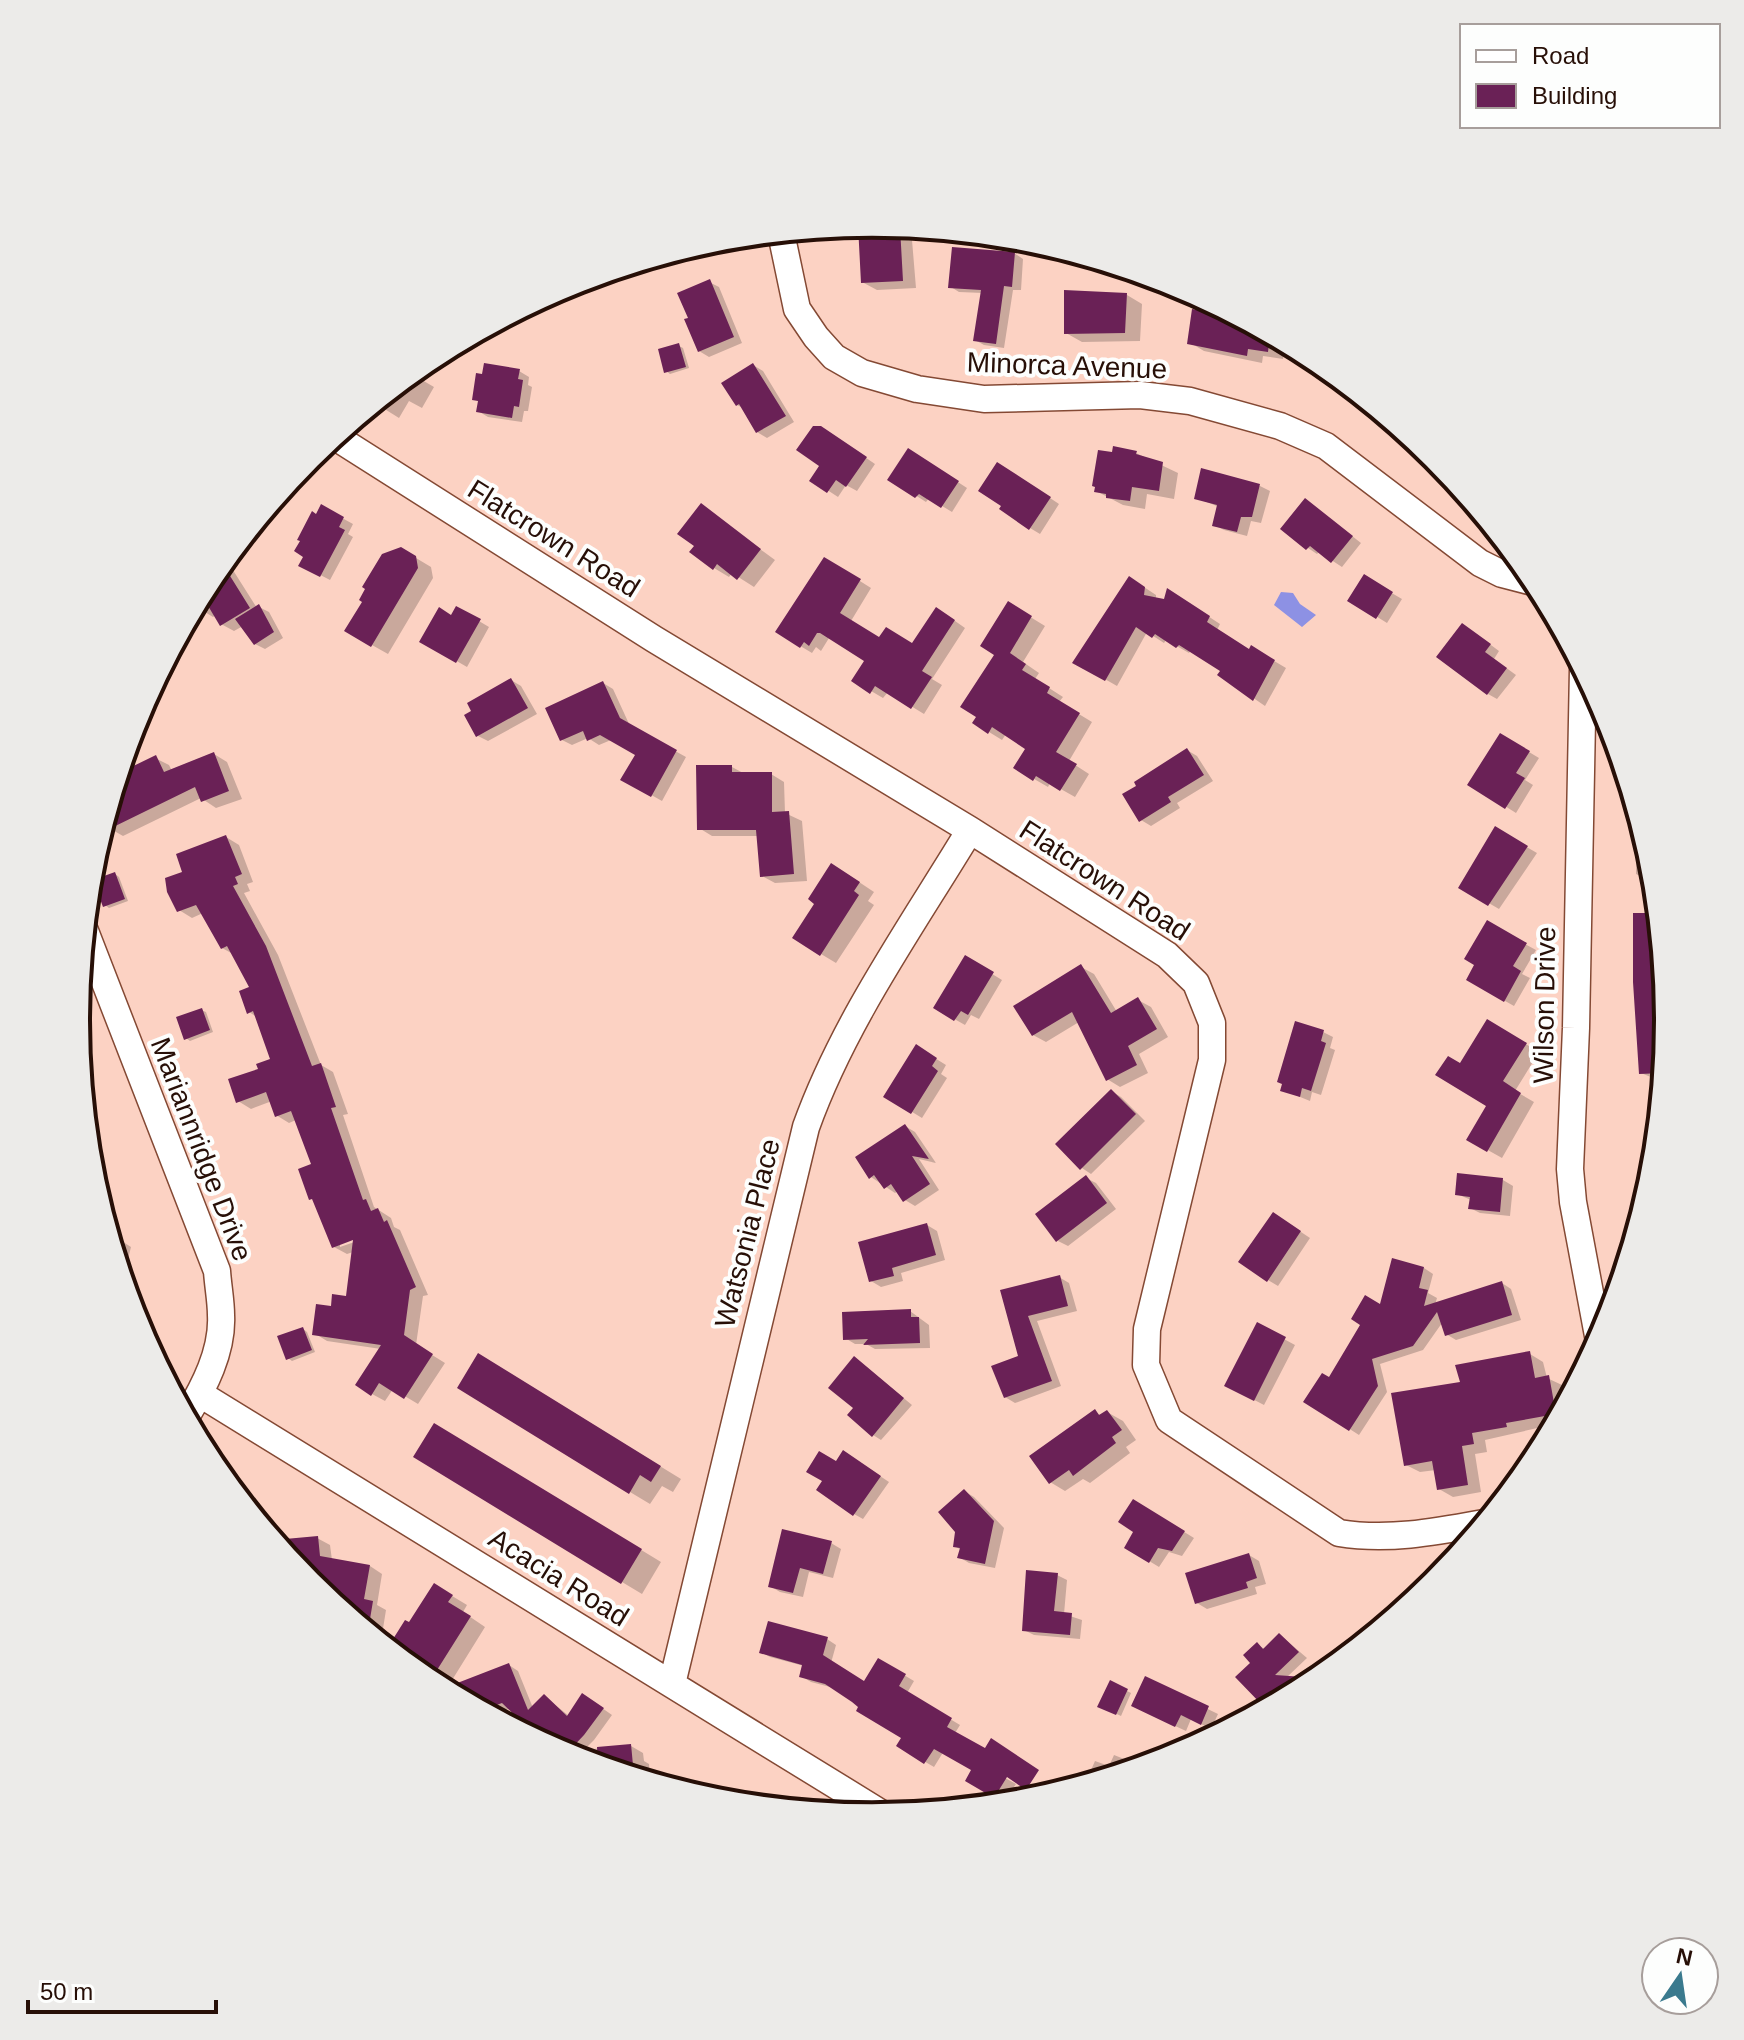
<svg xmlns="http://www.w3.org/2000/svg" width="1744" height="2040" font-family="Arial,sans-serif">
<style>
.water{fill:#8d91e4}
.shadow{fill:#0003;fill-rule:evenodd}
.building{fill:#6a2156}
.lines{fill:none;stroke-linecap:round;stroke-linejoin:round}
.minor-casing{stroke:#844934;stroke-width:29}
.minor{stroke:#fff;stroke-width:26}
.labels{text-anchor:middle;stroke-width:8;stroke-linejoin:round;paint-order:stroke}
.street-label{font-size:28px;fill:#270f07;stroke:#fdfefd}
.rim{fill:none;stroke:#270f07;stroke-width:4}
</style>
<rect width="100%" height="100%" fill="#fcd2c3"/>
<path class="water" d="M1281,592L1293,593L1300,604L1316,615L1302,627L1274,605Z"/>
<path class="shadow" d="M872,224L911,228L916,288L877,290L862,282L860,226H850Z
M739,237L742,246L712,256L696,246L717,239Z
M1014,253L1023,259L1021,290H1013L1004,348L984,345L975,340L983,293L959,292L951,287Z
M709,282L719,287L742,343L709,357L699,351L690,319Z
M1127,295L1142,304L1140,341L1082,342L1066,333Z
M1213,311L1231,314L1286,343L1283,359L1263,356L1262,363L1204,351L1189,342Z
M679,346L683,348L689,368L670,374L666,371Z
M437,354L422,380L434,387L422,408L409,401L399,418L375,403Z
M753,365L763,371L794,422L767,438L757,432L743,408L737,405Z
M519,371L529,377L528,385L532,387L528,411H524L522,422L488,417L478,411L484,376Z
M831,434L875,464L857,491L846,485L838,497L812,480L822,465Z
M1136,453L1178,473L1174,499L1147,494L1145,509L1123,505L1096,491Z
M918,456L967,488L952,512L929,498L926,502L890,479Z
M1008,470L1059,504L1040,534L1030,528Z
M1202,470L1260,486L1270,491L1261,523L1251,521L1247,536L1224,530L1214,525L1219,507L1197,498Z
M701,506L775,560L754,587L732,573L729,577L714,568L696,546Z
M322,507L353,524L348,534L353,537L330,580L301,565Z
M1315,507L1361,543L1342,567L1319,552L1317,554L1308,548Z
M265,511L231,567L257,608L259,607L269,612L283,638L265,649L255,644L243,626L234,631L221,624L216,615L213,617L200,609L196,604L210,577Z
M401,549L431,567L433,578L388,654L347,631Z
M825,559L871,588L851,621L880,640L913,646L948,616L965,628L932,679L942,685L924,714L888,692L883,698L854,681L867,660L829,638L821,651L816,647L812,653L777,632Z
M1364,577L1402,599L1387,623L1350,600Z
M1141,585L1156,595V600L1166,602L1179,597L1220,624L1217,630L1250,651L1252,648L1286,668L1265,706L1220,675L1223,670L1191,650L1189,653L1166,640L1164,643L1147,632L1117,686L1075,662Z
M1009,604L1045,626L1023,662L1039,673L1035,679L1063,697L1059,702L1092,722L1069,761L1089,774L1075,797L1050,783L1048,787L1015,768L1027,748L1006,734L1002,740L989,732L997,654Z
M457,608L489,627L467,667L422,641L452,617Z
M183,628L192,633L174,662L167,658Z
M1472,631L1499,651L1494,659L1516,675L1497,699L1488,694Z
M511,680L521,686L537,714L488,741L478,736Z
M603,683L613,689L630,726L686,757L662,801L623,779L637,754L611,740L599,745L588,738L572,745L562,740Z
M1501,735L1539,758L1525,780L1533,785L1516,813L1470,784Z
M128,743L136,767L155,758L169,765L172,771L214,754L227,762L242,799L216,808L201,798L123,836L109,828L105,819Z
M1187,750L1197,756L1213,781L1177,803L1180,808L1151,826L1141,820Z
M732,767L745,774H771L784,782L785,813L802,821L807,881L775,883L762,876L758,836H712L699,828Z
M1637,820H1639L1653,865L1654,880L1646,879L1636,874Z
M1496,829L1537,853L1499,909L1461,887Z
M226,837L239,845L253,882L247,884L250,891L244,893L278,955L321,1065L333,1072L348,1114L343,1115L374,1207L391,1218L394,1227L400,1230L428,1295L423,1296L416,1345L445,1363L418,1404L393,1389L385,1401L372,1394L381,1349L327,1341L314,1333L332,1308L348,1298L353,1252L347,1254L334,1247L316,1201L311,1198L314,1166L296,1120L289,1123L276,1115L272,1101L251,1109L238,1101L260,1070L273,1060L257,1017L249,1012L252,989L233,954L222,948L203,913L192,918L179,910L185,873ZM361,1235L363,1239L340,1247V1243Z
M115,874L119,877L128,901L109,908L105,905Z
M847,874L874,892L868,901L874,905L836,963L821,954L817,903Z
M1654,915L1658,916L1668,1020L1662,1085L1658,1080L1641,1073Z
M1487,923L1536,950L1522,974L1530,978L1514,1006L1468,980L1477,964Z
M966,958L1002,980L979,1019L971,1015L965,1025L935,1008Z
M1081,967L1094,974L1117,1012L1138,1000L1151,1007L1168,1037L1139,1054L1148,1073L1120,1087L1107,1079L1079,1022L1046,1042L1033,1035Z
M201,1010L206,1012L213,1032L190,1041L186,1038Z
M1488,1021L1539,1052L1515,1091L1534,1102L1502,1158L1468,1139L1488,1106L1460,1066Z
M1323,1032L1333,1037L1330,1048L1335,1050L1321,1095L1312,1092L1310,1101L1283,1090Z
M917,1047L946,1065L941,1074L947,1078L922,1118L886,1096Z
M1111,1091L1121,1097L1145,1121L1091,1174L1082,1168Z
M905,1126L915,1132L936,1163L919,1159L939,1190L915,1206L905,1200L898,1191L895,1193L871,1177Z
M1655,1156L1653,1176L1646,1198L1634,1192Z
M1459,1176L1503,1180L1513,1186L1510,1216L1480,1213L1470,1208L1471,1200L1457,1194Z
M1086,1178L1096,1183L1116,1209L1068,1246L1058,1241Z
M1283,1220L1310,1238L1278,1286L1268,1280Z
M927,1225L937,1231L945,1260L901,1273L903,1281L881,1287L871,1281Z
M109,1233L131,1247L123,1279Z
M1394,1261L1424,1268L1433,1274L1428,1293L1437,1298L1435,1305L1502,1283L1511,1289L1521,1320L1456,1340L1446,1334L1442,1323L1423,1350L1380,1364L1387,1392L1359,1435L1306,1401L1330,1380L1382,1307Z
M1059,1277L1069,1283L1077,1311L1037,1321L1061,1386L1015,1403L1005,1397L1021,1358L1003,1291Z
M910,1311L929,1325L930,1348L875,1349L866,1344H855L845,1338Z
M136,1323L160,1341L151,1352L136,1324Z
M1258,1325L1295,1345L1264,1405L1237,1391Z
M303,1329L307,1332L315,1352L292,1361L288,1358Z
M1530,1354L1543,1362L1547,1378L1562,1385L1566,1403L1555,1424L1485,1440L1487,1452L1475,1454L1481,1492L1453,1497L1439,1489L1436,1470L1420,1472L1406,1465L1463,1383Z
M855,1358L912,1405L881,1440L873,1435L856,1408Z
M500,1368L681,1479L673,1492L662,1486L650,1504L630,1492Z
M1095,1412L1102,1416L1107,1412L1123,1421L1136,1440L1126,1447L1130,1453L1090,1483L1083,1479L1065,1491L1050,1482Z
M456,1437L661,1562L642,1594L622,1582Z
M853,1458L889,1482L863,1519L854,1514L837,1463Z
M964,1491L974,1497L1004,1528L995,1568L969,1563L959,1557L961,1550L955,1546Z
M238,1492L266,1514L259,1521L236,1494Z
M1134,1501L1194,1538L1182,1556L1169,1552L1159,1567L1126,1547L1136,1532Z
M317,1538L330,1545L332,1560L370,1566L382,1574L377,1605L386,1610L381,1641L309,1583L276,1542Z
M831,1543L841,1549L833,1578L809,1572L803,1597L780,1592L770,1586Z
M1249,1555L1259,1561L1266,1584L1255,1587L1257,1594L1207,1609L1197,1603Z
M1057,1575L1067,1580L1064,1614L1082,1620L1080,1639L1034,1635L1024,1630Z
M434,1585L467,1605L463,1612L485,1627L449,1685L389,1649L406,1623L409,1625Z
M1280,1635L1307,1658L1286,1678L1316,1680L1267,1707L1241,1680L1253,1663L1257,1645L1265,1649Z
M827,1639L836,1645L831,1663L865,1684L879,1660L914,1681L907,1693L960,1725L934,1767L898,1746L903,1737L834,1688L811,1682L801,1676L804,1666L770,1657L761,1652Z
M509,1665L518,1671L533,1708L544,1696L569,1716L592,1701L612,1715L594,1740L576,1758L552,1747L511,1708L492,1715L452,1694L450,1688Z
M1146,1679L1218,1714L1211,1729L1191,1719L1186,1731L1143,1711Z
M1111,1683L1131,1693L1121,1716L1100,1706Z
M631,1746L643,1753L644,1761L649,1764L650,1781L594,1764L593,1749Z
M1114,1755L1142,1766L1094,1780L1088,1777L1095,1761L1109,1766Z
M978,1763L1016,1784L1004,1802L968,1780Z
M702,1783L714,1790V1799L718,1801L663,1784Z
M772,1801L782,1807L751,1804Z"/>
<path class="building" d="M871,224L900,227L903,281L861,283L858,225Z
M952,247L1015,252L1012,287L1004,286L996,344L973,341L981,290L948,288Z
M710,279L734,337L698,352L684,319L688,318L677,293Z
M1064,290L1127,293L1125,333L1064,334Z
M1212,308L1226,311L1270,335L1268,352L1248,349L1247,356L1187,344L1192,309L1211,312Z
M679,343L686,367L664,373L658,349Z
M484,363L520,369L518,379L523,380L519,407L514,406L512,418L476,412L478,401L472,400L476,373L482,374Z
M753,363L786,416L756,433L739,404L736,406L721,383Z
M813,426H821L867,457L846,487L836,480L827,493L809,481L819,466L796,450Z
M1113,446L1137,451L1136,454L1163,462L1159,491L1132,487L1130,501L1106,498V494L1094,492L1095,487L1092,486L1098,450L1112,452Z
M908,448L959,481L941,508L919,494L915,498L887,480Z
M997,462L1051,497L1029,530L999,509L1001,506L978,491Z
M1201,468L1260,484L1252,517H1241L1237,532L1212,526L1217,505L1194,499Z
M1305,498L1353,536L1331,563L1310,546L1306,550L1280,529Z
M701,503L761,549L737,580L717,564L713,570L689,552L694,546L677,534Z
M321,504L344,517L339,527L345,530L320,577L298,566L303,557L294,551L300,541L297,540L312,511L316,514Z
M401,547L416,556L418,568L371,647L344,631L362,602L359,600L365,589L362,587L382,554Z
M824,557L861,579L840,613L879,637L886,627L912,643L936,607L955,620L922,671L932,677L911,709L875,686L870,694L851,681L864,661L820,633H817L809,646L804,642L800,648L775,632Z
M222,563L250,608L220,626L201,594Z
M1364,574L1393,592L1376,619L1347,601Z
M1129,576L1145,587L1144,595L1164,599L1167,588L1210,616L1207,622L1249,649L1251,645L1275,660L1253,701L1217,675L1220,671L1179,645L1176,648L1155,634L1152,638L1136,627L1105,681L1072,663Z
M1008,601L1032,616L1010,653L1026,664L1022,670L1050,687L1047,693L1080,713L1056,752L1077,764L1060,791L1036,776L1033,781L1013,768L1025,749L992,727L988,734L972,723L976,717L960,707L994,655L980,646Z
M259,604L274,632L254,645L235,619Z
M456,606L481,619L456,663L419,642L439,607L451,615Z
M1462,623L1491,644L1485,652L1507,668L1487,695L1436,657Z
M511,678L528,708L476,737L464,715L471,711L467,703Z
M603,681L620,718L677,750L651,797L620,780L635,755L600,735L587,741L583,731L560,741L545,708Z
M1500,733L1530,751L1516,773L1525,778L1505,809L1467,785Z
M1187,748L1204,775L1168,797L1171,802L1139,822L1122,794L1136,786L1134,782Z
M214,752L229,791L201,802L195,787L101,833L119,773L156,755L164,772Z
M696,765H732V772H772V812L789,811L794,874L760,877L756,830H697Z
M1495,826L1528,846L1488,906L1458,888Z
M226,835L242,874L235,877L238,884L233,886L266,946L312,1066L321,1063L336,1107L331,1108L363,1200L366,1199L371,1211L378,1208L384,1222L387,1220L416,1287L410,1290L404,1335L433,1354L404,1399L379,1383L371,1396L355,1385L381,1345L312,1335L316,1304L331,1306L332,1294L346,1296L353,1240L332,1248L312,1199L309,1200L298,1169L311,1164L291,1111L275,1117L266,1092L236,1103L228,1079L258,1069L256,1064L270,1059L253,1011L247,1014L239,991L249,987L227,946L221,949L196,905L177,912L167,892L165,878L182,872L176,854Z
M831,863L860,882L854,891L859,895L820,956L792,938L814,904L808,899Z
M115,872L125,899L103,907L93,880Z
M1633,913H1655V926H1659L1663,969V1016H1668V1020L1663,1073L1639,1074L1633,982Z
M1487,920L1527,943L1513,966L1521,971L1504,1002L1466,980L1474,965L1464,959Z
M965,955L994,972L968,1015L961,1011L954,1021L933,1008Z
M1081,964L1111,1013L1138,997L1157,1029L1128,1046L1137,1065L1106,1081L1072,1012L1032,1036L1013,1006Z
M202,1008L210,1030L184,1040L176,1017Z
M1487,1019L1527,1043L1503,1081L1521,1093L1487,1152L1466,1140L1486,1106L1435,1075L1448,1056L1460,1063Z
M1295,1021L1324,1030L1321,1041L1326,1043L1311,1091L1302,1088L1300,1097L1280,1091L1282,1084L1277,1082Z
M916,1044L937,1058L932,1066L938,1071L911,1114L883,1097Z
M1111,1089L1136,1114L1080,1170L1055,1144Z
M905,1124L929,1159L912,1156L930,1184L903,1202L891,1184L884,1189L874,1175L869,1179L855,1157Z
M1457,1173L1503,1178L1500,1212L1468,1209L1470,1197L1455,1195Z
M1086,1175L1107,1203L1056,1242L1035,1214Z
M1273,1212L1301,1231L1267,1282L1238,1262Z
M927,1223L936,1255L892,1268L894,1276L869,1282L858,1242Z
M1392,1258L1424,1267L1419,1288L1428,1290L1424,1306L1502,1281L1512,1315L1445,1336L1437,1312L1413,1346L1372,1359L1378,1386L1349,1431L1303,1402L1322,1373L1329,1377L1360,1325L1351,1319L1365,1295L1380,1304Z
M1060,1275L1068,1306L1028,1316L1052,1381L1004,1398L991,1366L1018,1356L1000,1290Z
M911,1309V1317H919L920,1343L863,1345L868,1339L843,1340L842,1312Z
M1257,1322L1286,1337L1254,1401L1224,1386Z
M303,1327L312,1350L286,1360L277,1336Z
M1530,1351L1535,1378L1549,1375L1556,1414L1506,1423L1507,1427L1472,1433L1474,1444L1462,1446L1468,1485L1437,1490L1432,1461L1404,1466L1391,1393L1460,1382L1455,1365Z
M478,1353L661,1466L651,1482L640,1475L629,1494L457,1388Z
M854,1356L904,1398L872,1437L847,1415L853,1408L828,1388Z
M1095,1409L1099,1415L1107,1410L1122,1430L1112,1437L1116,1443L1073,1476L1069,1470L1049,1484L1029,1456Z
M434,1423L642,1549L621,1584L413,1457Z
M843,1450L881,1476L853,1516L816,1490L822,1481L806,1472L819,1451L836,1461Z
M964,1489L994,1521L985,1564L957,1558L960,1548L953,1547L955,1532L938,1512Z
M1133,1499L1185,1531L1172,1551L1158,1548L1149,1563L1124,1548L1133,1532L1118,1522Z
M782,1529L832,1541L823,1574L800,1568L793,1593L768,1587Z
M318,1536L320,1556L370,1565L364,1599L373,1601L368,1631L309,1583L274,1540Z
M1249,1553L1257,1578L1246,1582L1248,1588L1195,1604L1185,1573Z
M1026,1570L1058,1573L1054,1611L1072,1613L1070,1635L1022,1631Z
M434,1583L453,1595L448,1602L471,1616L432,1678L388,1647L405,1620L409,1622Z
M768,1621L828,1637L823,1655L864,1681L878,1658L906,1674L899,1686L952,1718L947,1727L985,1748L991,1738L1039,1770L1026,1790L1007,1777L994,1798L965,1781L971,1770L934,1749L924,1764L896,1746L901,1738L856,1711L858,1707L852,1702L825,1684L799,1677L802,1665L759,1653Z
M1279,1633L1299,1652L1275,1675L1318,1678L1270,1706H1263L1235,1677L1250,1663L1243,1655L1257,1642L1263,1649Z
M509,1663L528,1710L544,1694L567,1716L582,1693L604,1708L584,1735L566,1754L545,1744L502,1703L483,1710L455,1695L459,1694L447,1687Z
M1145,1676L1209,1706L1201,1725L1181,1715L1175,1727L1131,1706Z
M1110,1680L1128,1689L1116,1715L1097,1707Z
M631,1744L634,1776L598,1765L597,1747Z"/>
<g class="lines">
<g class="minor-casing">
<path id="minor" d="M781,233L797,309L816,337L834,357L862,373L917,389L984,399L1140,395L1190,401L1280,426L1326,446L1480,563L1502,574L1537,583
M334,436L654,639L970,830L1167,955L1196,983L1212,1023V1060L1147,1329L1146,1365L1169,1420L1339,1533C1388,1541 1435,1532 1484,1523
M1583,669L1576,1028L1570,1169L1573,1202L1599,1341
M85,931L217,1271C218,1286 221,1301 221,1315C223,1351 204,1387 186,1417
M200,1394L884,1815
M672,1684L806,1127C844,1021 912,926 970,830"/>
</g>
<use href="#minor" class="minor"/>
</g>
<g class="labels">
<g class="street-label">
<text transform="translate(1067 365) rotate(2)" y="10">Minorca Avenue</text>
<text transform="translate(554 538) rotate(32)" y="10">Flatcrown Road</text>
<text transform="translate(1105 880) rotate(33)" y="10">Flatcrown Road</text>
<text transform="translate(1544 1005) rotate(-89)" y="10">Wilson Drive</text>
<text transform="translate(202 1149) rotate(69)" y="10">Mariannridge Drive</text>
<text transform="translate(747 1233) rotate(-76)" y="10">Watsonia Place</text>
<text transform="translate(559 1577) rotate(32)" y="10">Acacia Road</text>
</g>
</g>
<path d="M0 0H1744V2040H0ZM90 1020a782 782 0 1 1 1564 0a782 782 0 1 1-1564 0Z" fill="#ecebe9" fill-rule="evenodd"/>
<path class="rim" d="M90 1020a782 782 0 1 1 1564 0a782 782 0 1 1-1564 0Z"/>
<rect x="1460" y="24" width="260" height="104" fill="#fdfefd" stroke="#a79e9b" stroke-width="2"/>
<rect x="1476" y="50" width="40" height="12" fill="#ffffff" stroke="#a79e9b" stroke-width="2"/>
<text x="1532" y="64" font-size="24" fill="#270f07">Road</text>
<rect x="1476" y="84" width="40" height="24" fill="#6a2156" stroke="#a79e9b" stroke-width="2"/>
<text x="1532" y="104" font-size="24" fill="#270f07">Building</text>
<g transform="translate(1680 1976) rotate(13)"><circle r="38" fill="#fdfefd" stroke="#a79e9b" stroke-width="2"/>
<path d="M0-6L14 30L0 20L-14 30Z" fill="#3a7a8e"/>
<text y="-12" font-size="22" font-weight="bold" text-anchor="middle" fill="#270f07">N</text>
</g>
<path d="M28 2000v12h188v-12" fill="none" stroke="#270f07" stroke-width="4"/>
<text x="40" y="2000" font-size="24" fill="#270f07" stroke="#fdfefd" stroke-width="6" paint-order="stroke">50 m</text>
</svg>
